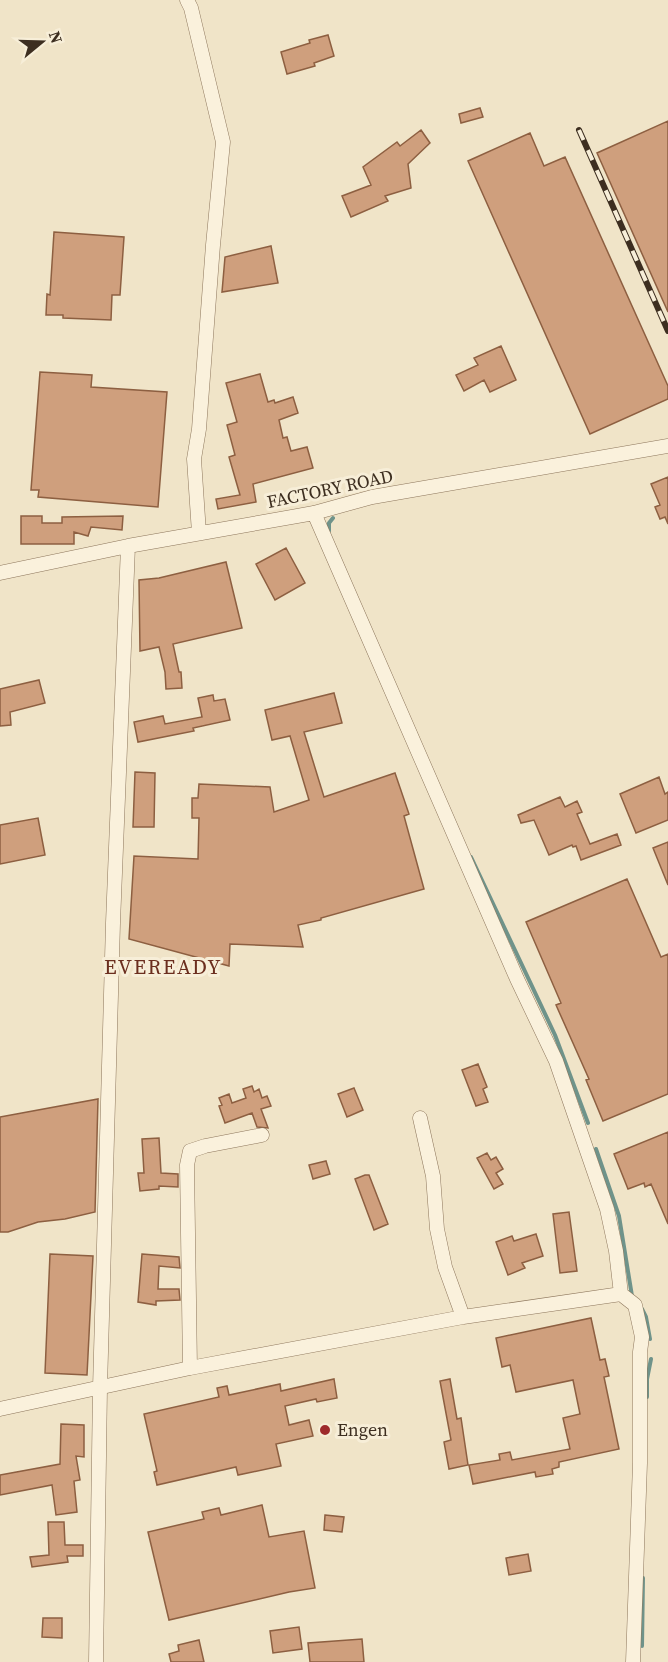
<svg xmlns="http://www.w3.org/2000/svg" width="668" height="1662" font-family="'Source Serif 4',serif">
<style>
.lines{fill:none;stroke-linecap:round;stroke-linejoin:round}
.stream{stroke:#6f938a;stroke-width:4}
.building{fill:#cf9f7d;stroke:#8d5f41;stroke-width:1.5}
.minor-casing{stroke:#8d765c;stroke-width:15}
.minor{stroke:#faf1dc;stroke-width:14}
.rail-casing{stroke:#3d2e20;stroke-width:6}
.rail{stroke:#f7eed8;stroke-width:4;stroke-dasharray:11;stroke-linecap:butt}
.poi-dot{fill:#9e2a2b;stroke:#f7eed8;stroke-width:2}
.labels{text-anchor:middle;stroke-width:6;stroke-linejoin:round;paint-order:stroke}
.street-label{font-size:18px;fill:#3d2e20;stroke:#f7eed8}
.poi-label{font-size:18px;fill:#3d2e20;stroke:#f7eed8;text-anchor:start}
.quarter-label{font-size:21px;letter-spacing:1.5px;fill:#6b2e1e;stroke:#f7eed8}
</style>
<rect width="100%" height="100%" fill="#f0e4c8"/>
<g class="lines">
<path class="stream" d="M329,531V523L333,518
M471,857L555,1035L588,1123
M596,1149L619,1216L632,1296
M642,1309L646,1317L650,1339
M647,1397V1379L651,1359
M642,1646L643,1578"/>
</g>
<path class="building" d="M328,35L334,56L314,63L315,66L287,74L281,52L310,43L309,40Z
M480,108L483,117L461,123L459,114Z
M668,121V312L597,153Z
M421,130L430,143L408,164L411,188L385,196L388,201L351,217L342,196L371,185L363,167L397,142L400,146Z
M530,133L544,166L565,157L668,386V399L590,434L468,161Z
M54,232L124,237L120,295H112L111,320L63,318V315H46L47,294L50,295Z
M271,246L278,283L222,292L225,257Z
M501,346L516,380L490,392L484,380L464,391L456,375L478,365L474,358Z
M40,372L92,375L91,387L167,392L158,507L38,497L39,490H31Z
M260,374L268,402L274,400L275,403L293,397L298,413L279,420L283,438L287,437L291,451L307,447L313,468L253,484L256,502L218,509L216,499L240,495L229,457L235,455L227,425L237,422L226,383Z
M668,477V524L665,517L660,519L655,507L660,505L651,484Z
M21,516H42V523H62V517L123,516L122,530L91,527L88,536L74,532V544H21Z
M286,548L305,583L275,600L256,564Z
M226,562L242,628L173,644L179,672H181L182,688L166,689L165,672L159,647L140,651L139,580L159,578Z
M39,680L45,703L10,712L11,725L0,726V689Z
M334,693L342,723L304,732L324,797L395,773L409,814L404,816L424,889L321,918V920L298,925L303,947L230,944L229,966L129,939L134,856L198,859L199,818H192V798H198L199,784L270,787L274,812L309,800L290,736L272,740L265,710Z
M213,695L214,701L225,699L230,720L193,728L194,731L138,742L134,722L163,716L165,724L202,717L198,698Z
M135,772L155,773L154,827H133Z
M659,777L665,794L668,792V820L636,833L620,794Z
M560,797L565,807L577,801L582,812L577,814L590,844L617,834L621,845L581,860L576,846L573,847L572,845L549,855L534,820L521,823L518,815Z
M38,818L45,855L0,864V825Z
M668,842V885L653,848Z
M627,879L661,957L668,954V1094L603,1121L586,1080L589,1079L556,1005L561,1003L526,922Z
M478,1064L487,1087L483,1089L488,1102L476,1106L462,1070Z
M252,1086L254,1092L259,1089L262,1098L267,1096L271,1106L261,1109L268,1128L257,1127L252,1113L225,1123L219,1106L222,1105L219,1098L229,1094L232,1103L246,1098L243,1089Z
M354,1088L363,1110L347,1117L338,1094Z
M98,1099L95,1212L65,1219L38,1222L8,1232H0V1117Z
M668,1132V1224L651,1184L645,1187L644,1183L628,1189L614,1154Z
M159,1138L161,1173L178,1174V1187L159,1186V1189L140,1191L138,1173H144L142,1139Z
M487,1153L491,1160L496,1157L503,1169L496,1173L503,1184L494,1189L477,1158Z
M326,1161L330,1174L313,1179L309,1165Z
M365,1175H369L388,1224L374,1230L355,1179Z
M569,1212L577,1271L560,1273L553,1214Z
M536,1234L543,1256L522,1263L525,1268L508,1275L496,1242L512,1236L514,1241Z
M50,1254L93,1256L87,1375L45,1373Z
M142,1254L179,1257L180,1268L159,1266L158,1289H179L180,1300L156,1301V1305L138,1302Z
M591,1318L600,1360L605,1359L609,1376L604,1377L619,1449L559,1462V1467L552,1469L553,1474L536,1477L535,1472L473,1484L469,1465L500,1460L499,1454L510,1452L512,1460L570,1449L563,1418L580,1414L573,1380L516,1392L510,1365L502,1367L496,1338Z
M334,1379L337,1398L317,1402L316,1399L285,1406L289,1425L309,1420L313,1436L276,1444L281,1466L238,1475L236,1467L157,1485L154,1472L157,1471L144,1414L219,1397L217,1388L227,1386L229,1395L280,1384L281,1391Z
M450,1379L457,1419L461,1418L468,1465L449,1469L444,1442L451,1440L440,1381Z
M61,1424L84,1425V1457L76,1456L80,1480L74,1481L77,1512L56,1515L52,1485L0,1495V1475L60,1464Z
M262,1505L269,1537L304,1531L315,1588L289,1592L169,1620L148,1532L204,1519L202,1512L219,1508L221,1515Z
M325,1515L344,1517L342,1532L324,1530Z
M48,1522H64L65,1545H83V1556H67L68,1562L32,1567L30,1557L49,1555Z
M528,1554L531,1571L509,1575L506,1558Z
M43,1618H62V1638L42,1637Z
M299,1627L302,1649L273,1653L270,1631Z
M362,1639L364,1662H310L308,1643Z
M199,1640L204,1662H171L169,1654L179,1651L178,1645Z"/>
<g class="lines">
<g class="minor-casing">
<path id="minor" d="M187,0L191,8L223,142L213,245L199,429L194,459L199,533
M314,513L517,979L556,1061L607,1209L616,1251L621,1294L635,1305L642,1337L640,1352V1463L633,1662
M0,573L128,546L314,513L372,497L668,446
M420,1118L433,1176L437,1229L445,1267L463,1317
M190,1368L187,1165L190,1151L205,1146L262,1135
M0,1409L190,1368L463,1317L621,1294
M96,1662L100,1388L113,923L128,546"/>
</g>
<use href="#minor" class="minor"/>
<g class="rail-casing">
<path id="rail" d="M579,130L668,331"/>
</g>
<use href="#rail" class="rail"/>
</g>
<circle class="poi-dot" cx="325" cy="1430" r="6"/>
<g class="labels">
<g class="street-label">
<text transform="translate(330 489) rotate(-12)" y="6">FACTORY ROAD</text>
</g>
<g class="poi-label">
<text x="337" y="1436">Engen</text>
</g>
<g class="quarter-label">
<text x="163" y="974">EVEREADY</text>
</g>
</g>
<g transform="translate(42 42) rotate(71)" stroke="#f7eed8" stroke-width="4.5" paint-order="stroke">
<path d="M0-4.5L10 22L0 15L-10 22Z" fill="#3d2e20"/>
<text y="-9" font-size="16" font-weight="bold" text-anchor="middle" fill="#3d2e20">N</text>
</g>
</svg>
